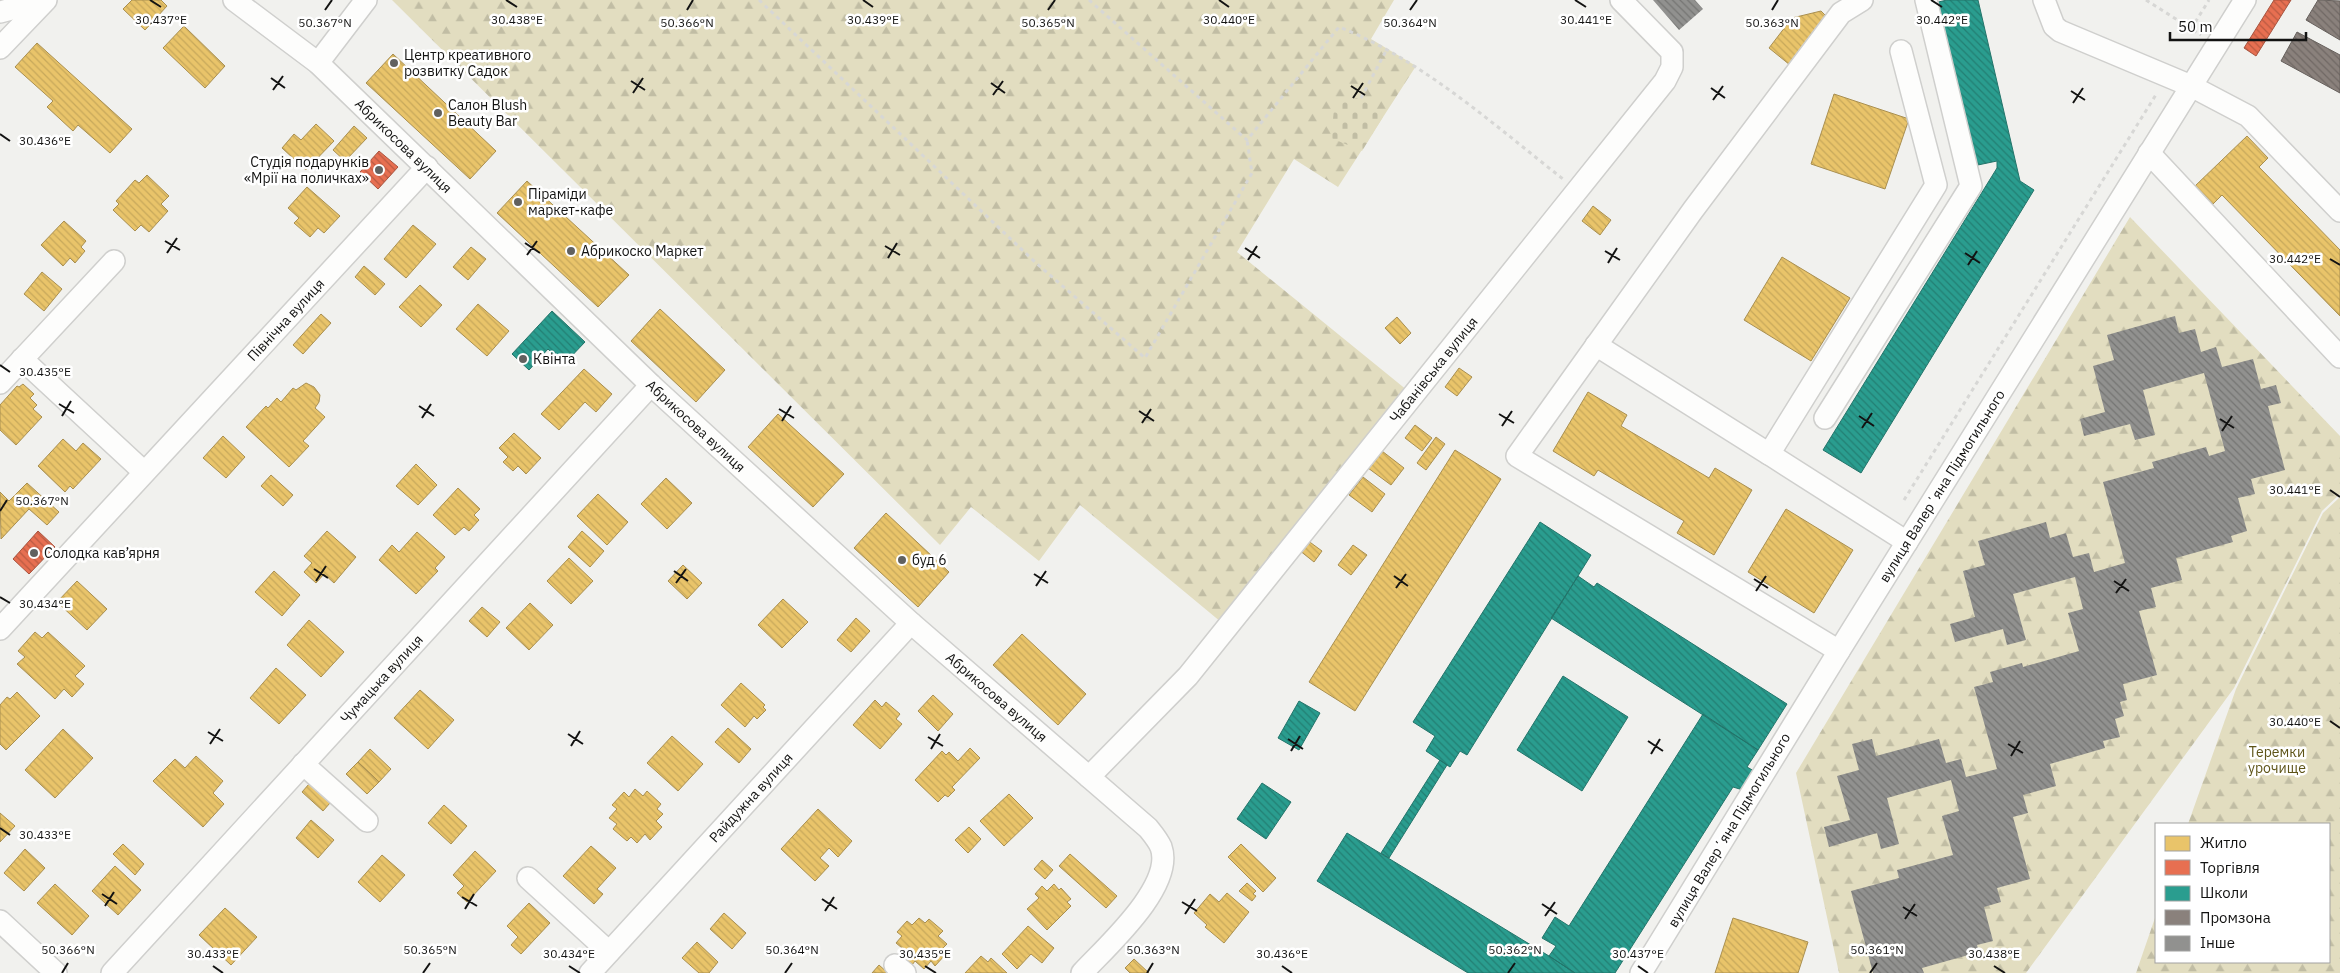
<svg xmlns="http://www.w3.org/2000/svg" width="2340" height="973" font-family="'IBM Plex Sans',sans-serif">
<style>
.forest{fill:url(#forest-firs)}
.cemetery{fill:url(#cemetery-stones)}
.homes{fill:url(#homes-back-hatch);stroke:#a98f50}
.shops{fill:url(#shops-back-hatch);stroke:#a7533e}
.schools{fill:url(#schools-back-hatch);stroke:#23746a}
.industry{fill:url(#industry-back-hatch);stroke:#66605c}
.building{fill:url(#building-back-hatch)}
.lines{fill:none;stroke-linecap:round;stroke-linejoin:round}
.minor-casing{stroke:#cfcfcd;stroke-width:24}
.path{stroke:#d7d7d5;stroke-width:3;stroke-dasharray:4 4;stroke-linecap:butt}
.minor{stroke:#fdfdfc;stroke-width:21}
.ticks{fill:none;stroke:#131312;stroke-width:2}
.poi-dot{fill:#61615f;stroke:#fff;stroke-width:2}
.labels{text-anchor:middle;stroke-width:5;stroke-linejoin:round;paint-order:stroke}
.poi-label{font-size:14px;fill:#131312;stroke:#fff;text-anchor:start}
.street-label{font-size:14px;fill:#131312;stroke:#fff}
.park-label{font-size:14px;fill:#5e5418;stroke:#fff}
.ticks-label{font-size:12px;text-anchor:middle;fill:#131312;stroke:#fff;stroke-width:5;stroke-linejoin:round;paint-order:stroke}
</style>
<defs>
<pattern id="forest-firs" width="22" height="20" patternUnits="userSpaceOnUse" patternTransform="scale(1.25)"><rect width="22" height="20" fill="#e2ddc0"/><path d="M5 1l3.5 6h-7zM16 11l3.5 6h-7z" fill="#c1bda4"/></pattern>
<pattern id="cemetery-stones" width="16" height="16" patternUnits="userSpaceOnUse" patternTransform="scale(1.25)"><rect width="16" height="16" fill="#e2ddc0"/><path d="M2 7V4a2 2 0 0 1 4 0v3zM10 15v-3a2 2 0 0 1 4 0v3z" fill="#c1bda4"/></pattern>
<pattern id="homes-back-hatch" width="6" height="6" patternUnits="userSpaceOnUse" patternTransform="scale(1.25)"><rect width="6" height="6" fill="#e9c46a"/><path d="M-1 5l2 2M0 0l6 6M5-1l2 2" fill="none" stroke="#c7a85b"/></pattern>
<pattern id="shops-back-hatch" width="6" height="6" patternUnits="userSpaceOnUse" patternTransform="scale(1.25)"><rect width="6" height="6" fill="#e76f51"/><path d="M-1 5l2 2M0 0l6 6M5-1l2 2" fill="none" stroke="#ba5a42"/></pattern>
<pattern id="schools-back-hatch" width="6" height="6" patternUnits="userSpaceOnUse" patternTransform="scale(1.25)"><rect width="6" height="6" fill="#2a9d8f"/><path d="M-1 5l2 2M0 0l6 6M5-1l2 2" fill="none" stroke="#237f73"/></pattern>
<pattern id="industry-back-hatch" width="6" height="6" patternUnits="userSpaceOnUse" patternTransform="scale(1.25)"><rect width="6" height="6" fill="#8a817c"/><path d="M-1 5l2 2M0 0l6 6M5-1l2 2" fill="none" stroke="#706864"/></pattern>
<pattern id="building-back-hatch" width="6" height="6" patternUnits="userSpaceOnUse" patternTransform="scale(1.25)"><rect width="6" height="6" fill="#91918f"/><path d="M-1 5l2 2M0 0l6 6M5-1l2 2" fill="none" stroke="#757573"/></pattern>
</defs>
<rect width="100%" height="100%" fill="#f1f1ee"/>
<path class="forest" d="M392,0H1394L1371,39L1416,66L1338,187L1294,159L1237,252L1413,395L1227,627L1080,505L1039,561L971,507L940,545Z
M2130,217L2340,436V494L2322,511L2234,688L2026,973H1839L1796,773Z
M2340,497V973H2136L2156,915V962H2329V824H2188L2236,689L2323,513Z"/>
<path class="cemetery" d="M1361,98L1383,117L1362,151L1331,138L1335,100Z"/>
<path class="homes" d="M132,0H161L167,6L145,30L123,9Z
M1821,11L1828,18L1790,65L1769,48L1792,18Z
M184,26L225,66L205,88L163,48Z
M37,43L132,129L110,153L78,125L73,131L47,107L53,101L15,67Z
M393,54L496,151L470,179L366,83Z
M1834,94L1909,119L1885,189L1811,164Z
M316,124L334,141L306,170L282,148L294,134L301,140Z
M354,126L367,138L345,161L333,150Z
M2247,136L2268,158L2259,167L2340,250V316L2222,195L2213,204L2195,186Z
M147,175L169,196L161,204L168,211L149,232L141,225L135,231L113,210L119,204L116,201L135,180L139,183Z
M527,181L629,275L598,307L497,213Z
M307,187L340,216L324,233L318,228L310,237L294,223L299,218L288,208Z
M1593,206L1611,220L1600,235L1582,221Z
M64,221L86,241L81,247L85,251L75,263L70,258L63,266L41,245Z
M413,225L436,244L406,278L384,259Z
M471,247L486,259L468,280L453,267Z
M1782,257L1850,298L1811,361L1744,320Z
M364,266L385,284L375,295L355,277Z
M42,272L62,289L44,311L24,294Z
M420,285L442,305L421,327L399,307Z
M478,304L509,331L487,356L456,329Z
M660,309L725,370L696,402L631,341Z
M321,314L331,323L303,354L293,345Z
M1397,317L1411,333L1400,344L1385,328Z
M1459,368L1472,377L1457,396L1445,387Z
M584,369L612,394L596,412L585,402L559,430L541,414Z
M306,383L314,387L320,395L319,402L315,408L325,417L303,441L309,446L289,467L246,427L266,406L268,408L277,398L281,402L293,388L296,390Z
M23,384L34,394L30,398L37,405L33,409L42,417L16,445L0,430V405L17,386L19,387Z
M1588,392L1627,415L1621,426L1709,478L1715,468L1752,490L1714,555L1677,533L1684,521L1598,470L1594,476L1553,451Z
M778,414L844,474L813,507L748,447Z
M1415,425L1432,438L1422,451L1405,438Z
M514,433L541,458L526,474L518,466L513,471L503,462L508,457L499,448Z
M223,436L245,457L226,478L203,458Z
M1436,437L1445,444L1426,470L1417,463Z
M63,439L76,451L83,443L101,459L73,489L70,486L65,492L38,466Z
M1455,450L1501,479L1355,711L1309,682Z
M1382,451L1404,468L1391,485L1368,468Z
M416,464L437,485L418,505L396,486Z
M271,475L293,495L283,506L261,486Z
M1363,477L1385,494L1372,512L1349,495Z
M666,478L692,503L667,529L641,504Z
M27,483L59,512L47,525L29,509L1,539L0,492L9,501Z
M458,488L480,509L474,515L479,520L469,531L464,527L455,535L433,515Z
M598,494L628,522L607,545L577,516Z
M1786,509L1853,550L1814,613L1748,572Z
M886,513L949,572L918,607L854,548Z
M327,531L356,557L334,583L324,574L316,583L304,572L312,563L304,556Z
M582,531L604,551L590,567L568,547Z
M417,532L445,557L435,568L438,571L416,594L379,560L392,545L399,552Z
M1307,540L1322,551L1314,562L1299,550Z
M1353,545L1367,555L1351,575L1338,565Z
M569,558L593,581L571,604L547,581Z
M683,565L702,583L687,599L668,581Z
M274,571L300,595L282,616L255,592Z
M77,581L107,609L87,630L57,602Z
M783,599L808,622L782,648L758,625Z
M530,603L553,625L529,650L506,628Z
M482,607L500,622L487,637L469,621Z
M856,618L870,631L851,652L837,640Z
M309,620L344,652L321,677L287,645Z
M35,632L42,638L48,632L85,666L75,676L84,684L72,697L64,689L55,699L17,664L25,657L18,651Z
M1022,634L1086,694L1058,725L993,665Z
M276,668L306,695L279,724L250,698Z
M741,683L765,705L763,707L766,710L757,719L754,716L745,727L721,705Z
M420,690L454,720L428,749L394,718Z
M17,692L40,716L6,750L0,744V705L7,697L10,699Z
M933,695L953,714L938,731L918,711Z
M875,700L882,707L886,702L900,714L896,719L902,724L880,749L853,725Z
M728,728L751,749L739,763L715,742Z
M63,729L93,758L55,798L25,770Z
M672,736L703,764L678,791L647,763Z
M970,748L980,758L952,787L955,790L948,797L945,795L938,802L915,780L942,751L946,755L949,752L958,761Z
M370,749L391,769L379,782L358,762Z
M196,756L223,781L213,793L224,804L203,827L153,781L175,759L185,768Z
M358,762L379,782L367,794L346,774Z
M309,784L330,803L323,811L302,792Z
M635,789L643,796L647,791L661,804L657,809L663,814L656,821L662,827L650,840L645,834L637,843L631,837L627,841L613,829L617,824L609,818L617,809L612,805L624,792L629,797Z
M1009,794L1033,818L1004,846L980,821Z
M444,805L467,826L451,844L428,823Z
M818,809L852,841L838,857L829,848L820,858L829,866L815,881L781,849Z
M0,813L15,826L0,842Z
M311,820L334,840L318,858L296,838Z
M969,827L981,839L968,853L955,840Z
M123,844L144,864L135,875L113,854Z
M1241,844L1276,878L1263,892L1228,857Z
M591,846L616,868L597,889L603,894L594,904L563,876Z
M25,849L45,868L24,891L4,873Z
M475,851L496,871L467,902L457,893L464,886L453,875Z
M1070,854L1117,896L1106,908L1059,866Z
M382,855L405,875L380,902L358,882Z
M1042,860L1053,870L1045,879L1034,869Z
M115,866L141,890L118,915L92,891Z
M1247,883L1256,891L1253,894L1256,896L1252,901L1239,891Z
M55,884L89,916L72,935L37,903Z
M1054,884L1059,890L1061,888L1071,899L1067,902L1071,906L1047,930L1027,909L1039,898L1035,894L1042,886L1047,891Z
M1227,893L1249,912L1224,943L1205,927L1207,925L1194,913L1210,894L1219,902Z
M529,903L550,923L521,954L511,945L518,937L507,926Z
M225,908L257,937L231,965L199,935Z
M724,913L746,933L732,949L710,929Z
M919,918L925,923L929,919L943,931L938,936L947,944L940,951L945,955L935,966L931,961L924,969L915,961L912,965L898,952L902,948L896,943L902,936L897,932L907,921L912,925Z
M1733,918L1808,942L1798,973H1715Z
M1028,926L1054,948L1042,963L1031,954L1017,969L1002,954Z
M697,942L718,962L709,973H699L682,958Z
M981,956L988,962L991,958L1007,973H965Z
M1134,959L1149,973H1130L1125,968Z
M879,965L888,973H872Z"/>
<path class="shops" d="M2274,0H2291L2256,56L2244,48Z
M379,151L398,167L378,189L360,172Z
M38,531L55,547L29,574L13,559Z"/>
<path class="schools" d="M1947,0H1978L2020,181L2034,190L1861,473L1823,450L1997,168V161L1973,166L1934,3Z
M552,311L585,342L564,364L548,349L529,370L512,354Z
M1540,522L1591,555L1467,755L1460,751L1450,767L1426,751L1435,736L1413,722Z
M1578,576L1594,587L1597,583L1787,704L1758,750L1551,618Z
M1563,676L1628,717L1582,791L1517,750Z
M1299,701L1320,713L1299,750L1278,738Z
M1703,714L1758,750L1747,767L1754,771L1743,790L1733,787L1615,973H1575L1549,956L1556,946L1542,938L1555,917L1569,926Z
M1440,760L1447,765L1389,858L1381,853Z
M1262,783L1291,802L1266,839L1237,819Z
M1347,833L1549,956L1575,973H1468L1317,881Z"/>
<path class="industry" d="M2318,0L2340,1V40L2306,20Z
M2297,32L2340,55V93L2281,61Z"/>
<path class="building" d="M1653,0H1695L1703,9L1679,30Z
M2175,316L2179,333L2195,329L2201,352L2216,347L2222,367L2253,359L2261,389L2276,385L2281,403L2268,406L2285,470L2251,479L2255,494L2238,498L2247,531L2231,536L2233,542L2176,558L2182,580L2151,588L2156,607L2139,611L2157,675L2123,684L2127,700L2120,702L2124,716L2115,719L2120,737L2103,741L2105,748L2050,764L2056,786L2023,795L2028,813L2013,817L2030,879L1997,888L2001,902L1984,907L1993,941L1977,945L1979,952L1922,968L1924,973H1873L1851,891L1899,878L1897,870L1953,855L1942,816L1959,811L1951,780L1887,798L1899,844L1881,849L1877,833L1829,847L1824,827L1850,820L1837,776L1859,770L1852,744L1872,739L1876,756L1939,739L1946,763L1961,759L1966,777L1997,769L1974,687L1993,682L1990,672L2022,663L2023,667L2079,651L2068,613L2083,609L2075,577L2013,594L2026,640L2007,645L2003,629L1955,642L1950,624L1975,617L1963,571L1985,565L1978,541L2046,522L2050,538L2066,533L2073,557L2089,553L2094,572L2125,563L2103,482L2154,468L2152,462L2206,447L2209,456L2225,451L2204,373L2143,390L2155,435L2135,440L2130,424L2084,436L2080,419L2105,412L2093,366L2114,360L2107,335Z"/>
<g class="lines">
<g class="minor-casing">
<g id="minor">
<path id="s1" d="M234,0L318,63L651,385L911,623L1148,828C1152,833 1158,840 1161,847C1175,886 1106,947 1082,973"/>
<path d="M2044,0L2054,26L2060,31L2191,86L2248,116L2340,211"/>
<path d="M0,12L45,0"/>
<path d="M0,48L46,0"/>
<path d="M1901,51L1936,185L1769,454L1907,542"/>
<path d="M318,63L366,0"/>
<path d="M2149,153L2340,357"/>
<path d="M1596,345L1769,454"/>
<path d="M22,359L144,472"/>
<path d="M0,383L114,261"/>
<path d="M1825,418L1971,186L1926,0"/>
<path id="s2" d="M0,629L427,167"/>
<path d="M1839,651L1517,456L1693,210L1841,13L1862,0"/>
<path d="M303,764L367,821"/>
<path id="s3" d="M1089,777L1188,676L1665,81L1672,67V52L1621,0"/>
<path d="M528,878L609,952"/>
<path d="M0,921L56,973"/>
<path d="M895,965L905,973"/>
<path id="s4" d="M112,973L651,385"/>
<path id="s5" d="M590,973L911,623"/>
<path d="M1641,973L1839,651L2245,0"/>
</g>
</g>
<path class="path" d="M759,0L1035,262L1145,358L1252,173L1247,140
M1089,0L1247,140L1339,27C1421,59 1494,125 1563,179
M2146,0L2201,35
M2191,29L2209,0
M1361,98L1387,49
M1904,500L2157,93"/>
<use href="#minor" class="minor"/>
</g>
<path class="ticks" d="M150,0L161,7M506,0L517,7M863,0L873,7M1219,0L1229,7M1575,0L1586,7M1931,0L1942,7M325,10L332,0M687,10L693,0M1048,10L1055,0M1410,10L1417,0M1772,10L1778,0M271,78L285,88M631,81L645,90M991,83L1005,93M1351,86L1365,95M1711,88L1725,98M273,90L283,76M2071,91L2085,100M633,93L643,78M993,95L1003,81M1353,98L1363,83M1713,100L1723,86M2073,103L2083,88M0,134L10,141M165,241L180,250M525,243L540,253M885,246L900,255M1245,248L1260,258M1605,251L1620,260M167,253L177,238M1965,253L1980,263M527,255L537,241M888,258L897,243M2330,259L2340,265M1248,260L1257,246M1608,263L1617,248M1968,265L1977,251M0,365L10,372M59,404L74,413M419,406L434,416M779,409L794,418M1139,411L1154,421M1499,414L1514,423M62,416L71,401M1859,416L1874,426M422,418L431,404M2220,419L2234,428M782,421L791,406M1142,423L1151,409M1502,426L1512,411M1862,428L1872,413M2222,431L2232,416M2330,490L2340,497M0,511L7,500M314,569L328,578M674,571L688,581M1034,574L1048,583M1394,576L1408,586M1754,579L1768,588M316,581L326,566M2114,581L2129,591M676,583L686,569M1036,586L1046,571M1396,588L1406,574M1756,591L1766,576M2116,593L2126,579M0,597L10,603M2330,721L2340,728M208,732L223,741M568,734L583,744M928,737L943,746M1288,739L1303,749M1648,741L1663,751M210,744L220,729M2008,744L2023,753M571,746L580,731M931,749L940,734M1291,751L1300,736M1651,754L1660,739M2011,756L2020,741M0,828L10,835M102,894L117,904M462,897L477,906M822,899L837,909M1182,902L1197,911M1542,904L1557,914M105,906L114,892M1903,907L1917,916M465,909L474,894M825,911L834,897M1185,914L1195,899M1545,916L1555,902M1905,919L1915,904M213,966L223,973M569,966L580,973M925,966L936,973M1282,966L1292,973M1638,966L1648,973M1994,966L2005,973M62,973L68,963M423,973L430,963M785,973L792,963M1147,973L1153,963M1508,973L1515,963M1870,973L1877,963"/>
<g class="poi-dot">
<circle cx="394" cy="63" r="5"/>
<circle cx="438" cy="113" r="5"/>
<circle cx="379" cy="170" r="5"/>
<circle cx="518" cy="202" r="5"/>
<circle cx="571" cy="251" r="5"/>
<circle cx="523" cy="359" r="5"/>
<circle cx="34" cy="553" r="5"/>
<circle cx="902" cy="560" r="5"/>
</g>
<g class="labels">
<g class="poi-label">
<text x="404" y="60">Центр креативного<tspan x="404" dy="16">розвитку Садок</tspan></text>
<text x="448" y="110">Салон Blush<tspan x="448" dy="16">Beauty Bar</tspan></text>
<text x="369" y="167" text-anchor="end">Студія подарунків<tspan x="369" dy="16">«Мрії на поличках»</tspan></text>
<text x="528" y="199">Піраміди<tspan x="528" dy="16">маркет-кафе</tspan></text>
<text x="581" y="256">Абрикоско Маркет</text>
<text x="533" y="364">Квінта</text>
<text x="44" y="558">Солодка кав’ярня</text>
<text x="912" y="565">буд 6</text>
</g>
<g class="street-label">
<text dy="5" stroke="none"><textPath href="#s1" startOffset="224">Абрикосова вулиця</textPath></text>
<text dy="5" stroke="none"><textPath href="#s2" startOffset="421">Північна вулиця</textPath></text>
<text dy="5" stroke="none"><textPath href="#s3" startOffset="534">Чабанівська вулиця</textPath></text>
<text dy="5" stroke="none"><textPath href="#s1" startOffset="629">Абрикосова вулиця</textPath></text>
<text transform="translate(1942 486) rotate(-58)" y="5">вулиця Валерʼяна Підмогильного</text>
<text dy="5" stroke="none"><textPath href="#s4" startOffset="399">Чумацька вулиця</textPath></text>
<text dy="5" stroke="none"><textPath href="#s1" startOffset="1034">Абрикосова вулиця</textPath></text>
<text dy="5" stroke="none"><textPath href="#s5" startOffset="238">Райдужна вулиця</textPath></text>
<text transform="translate(1729 830) rotate(-59)" y="5">вулиця Валерʼяна Підмогильного</text>
</g>
<g class="park-label">
<text x="2277" y="757">Теремки<tspan x="2277" dy="16">урочище</tspan></text>
</g>
</g>
<g class="ticks-label">
<text x="873" y="24">30.439°E</text>
<text x="1942" y="24">30.442°E</text>
<text x="161" y="24">30.437°E</text>
<text x="517" y="24">30.438°E</text>
<text x="1229" y="24">30.440°E</text>
<text x="1586" y="24">30.441°E</text>
<text x="325" y="27">50.367°N</text>
<text x="687" y="27">50.366°N</text>
<text x="1048" y="27">50.365°N</text>
<text x="1410" y="27">50.364°N</text>
<text x="1772" y="27">50.363°N</text>
<text x="45" y="145">30.436°E</text>
<text x="2295" y="263">30.442°E</text>
<text x="45" y="376">30.435°E</text>
<text x="2295" y="494">30.441°E</text>
<text x="42" y="505">50.367°N</text>
<text x="45" y="608">30.434°E</text>
<text x="2295" y="726">30.440°E</text>
<text x="45" y="839">30.433°E</text>
<text x="68" y="954">50.366°N</text>
<text x="430" y="954">50.365°N</text>
<text x="792" y="954">50.364°N</text>
<text x="1153" y="954">50.363°N</text>
<text x="1515" y="954">50.362°N</text>
<text x="1877" y="954">50.361°N</text>
<text x="213" y="958">30.433°E</text>
<text x="569" y="958">30.434°E</text>
<text x="925" y="958">30.435°E</text>
<text x="1282" y="958">30.436°E</text>
<text x="1638" y="958">30.437°E</text>
<text x="1994" y="958">30.438°E</text>
</g>
<rect x="2155" y="823" width="175" height="140" fill="#ffffff" stroke="#a1a1a0"/>
<rect x="2165" y="836" width="25" height="15" fill="#e9c46a" stroke="#a1a1a0"/>
<text x="2200" y="848" font-size="15" fill="#131312">Житло</text>
<rect x="2165" y="860" width="25" height="15" fill="#e76f51" stroke="#a1a1a0"/>
<text x="2200" y="873" font-size="15" fill="#131312">Торгівля</text>
<rect x="2165" y="886" width="25" height="15" fill="#2a9d8f" stroke="#a1a1a0"/>
<text x="2200" y="898" font-size="15" fill="#131312">Школи</text>
<rect x="2165" y="910" width="25" height="15" fill="#8a817c" stroke="#a1a1a0"/>
<text x="2200" y="923" font-size="15" fill="#131312">Промзона</text>
<rect x="2165" y="936" width="25" height="15" fill="#91918f" stroke="#a1a1a0"/>
<text x="2200" y="948" font-size="15" fill="#131312">Інше</text>
<path d="M2170 32v8h136v-8" fill="none" stroke="#131312" stroke-width="2.5"/>
<text x="2178" y="32" font-size="15" fill="#131312" stroke="#ffffff" stroke-width="4" paint-order="stroke">50 m</text>
</svg>
